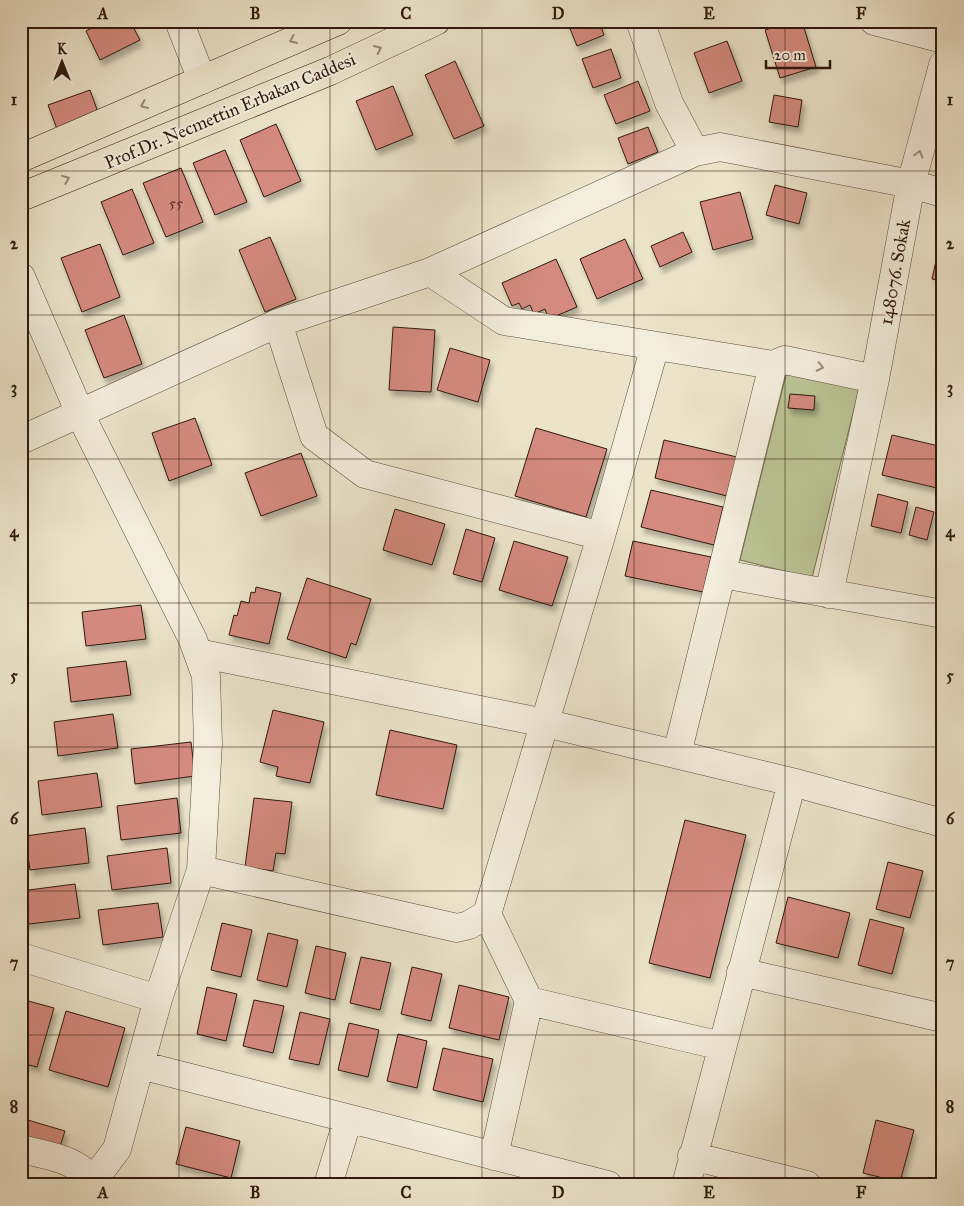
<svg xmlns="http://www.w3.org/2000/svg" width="964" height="1206" font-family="'IM FELL Great Primer',serif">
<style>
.green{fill:#bac495;stroke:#746e51}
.building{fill:#d48a7f;stroke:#2f180d;filter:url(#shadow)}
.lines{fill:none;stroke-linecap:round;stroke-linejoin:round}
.minor-casing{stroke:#5e4b3c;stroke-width:29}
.major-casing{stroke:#2f180d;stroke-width:29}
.minor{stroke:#f3eddd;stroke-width:28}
.major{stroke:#ece4ca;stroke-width:28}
.oneway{stroke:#978875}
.oneway2{stroke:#9b8d7f}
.grid{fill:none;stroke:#2f180d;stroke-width:1;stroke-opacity:0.55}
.labels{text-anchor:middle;stroke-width:4;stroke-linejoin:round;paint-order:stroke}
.number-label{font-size:15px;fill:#58342a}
.street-label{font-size:18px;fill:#2f180d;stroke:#f3eddd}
.neatline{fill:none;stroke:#2f180d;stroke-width:2}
.grid-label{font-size:16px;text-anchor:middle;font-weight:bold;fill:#2f180d}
</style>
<defs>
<filter id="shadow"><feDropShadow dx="3" dy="5.5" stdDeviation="2.5" flood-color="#0004"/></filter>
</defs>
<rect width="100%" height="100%" fill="#ece4ca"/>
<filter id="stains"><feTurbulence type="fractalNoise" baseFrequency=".004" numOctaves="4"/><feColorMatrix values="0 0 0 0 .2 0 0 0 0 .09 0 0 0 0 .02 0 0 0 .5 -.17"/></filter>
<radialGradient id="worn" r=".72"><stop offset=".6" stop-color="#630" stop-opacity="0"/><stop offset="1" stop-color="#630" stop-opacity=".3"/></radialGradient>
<path class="green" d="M787,371L859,389L812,578L740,560Z"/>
<path class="building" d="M106,21H130L140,40L100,60L86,31Z
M567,21H599L604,35L577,46Z
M793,21H802L816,67L780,78L765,30Z
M727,41L742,81L709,93L694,53Z
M611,49L621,78L593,88L582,59Z
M455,61L484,126L454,139L425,75Z
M638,81L650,111L616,124L604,95Z
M393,86L413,135L376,150L356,101Z
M90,90L99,115L57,129L48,105Z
M774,95L802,100L798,127L769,122Z
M276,124L301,181L264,197L240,140Z
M648,127L658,152L628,164L618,138Z
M225,150L247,202L215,215L193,163Z
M181,168L203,222L166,237L143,183Z
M775,185L807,193L799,224L766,215Z
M132,189L154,243L123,255L101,202Z
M740,192L753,239L713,250L700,202Z
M683,232L692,252L660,267L651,246Z
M270,237L296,299L265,312L239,250Z
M941,238H943V281L932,279Z
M625,239L643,279L597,299L580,259Z
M100,244L120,297L82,312L61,258Z
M556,259L577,307L549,319L545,309L534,314L530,305L522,309L519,303L512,306L502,283Z
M124,315L142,364L104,378L85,330Z
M393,327L435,330L431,392L389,390Z
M450,348L490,360L478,402L437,390Z
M790,394L815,396L814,410L788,408Z
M195,418L212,465L169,481L152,433Z
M536,428L607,449L586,517L515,496Z
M892,435L943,447V466L937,488L882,475Z
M664,440L737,457L727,496L655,478Z
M301,453L317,496L261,516L245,473Z
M651,490L723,507L714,545L641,527Z
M878,494L908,502L901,533L871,526Z
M916,507L934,512L927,540L909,535Z
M395,509L445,524L432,565L383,550Z
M466,529L495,538L482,582L453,574Z
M514,541L568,557L552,606L499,590Z
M633,541L711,557L703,592L625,576Z
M307,578L371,599L356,645L351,643L346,658L287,639Z
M256,587L281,593L269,644L229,635L234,615L237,616L241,601L249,603L251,592L255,593Z
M141,605L146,639L86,646L82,612Z
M126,661L131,695L71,702L67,668Z
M273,710L324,722L310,783L276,776L278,767L260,762Z
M113,714L118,748L58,756L54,722Z
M390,730L457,745L443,809L376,795Z
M191,742L195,776L135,784L131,749Z
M97,773L102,807L42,815L38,781Z
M177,798L181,833L121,840L117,806Z
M254,798L292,802L285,854L276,853L273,871L245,867Z
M685,820L746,835L710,978L649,963Z
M85,828L89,863L30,870L25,836Z
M167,848L171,883L112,890L107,856Z
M888,862L923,871L910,918L876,909Z
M75,884L80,918L21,925V891Z
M788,897L850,913L838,958L776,943Z
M158,903L163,937L103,945L98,910Z
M870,919L904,928L892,974L858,965Z
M222,923L252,930L241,977L211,970Z
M268,933L298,940L287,987L257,980Z
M316,946L346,953L335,1000L305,993Z
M361,957L391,963L380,1010L350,1003Z
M412,967L442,974L431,1021L401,1014Z
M459,985L509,997L499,1040L449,1028Z
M207,987L237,994L226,1041L197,1034Z
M21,999L54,1008L37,1067L21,1063Z
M254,1000L284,1006L273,1053L243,1046Z
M66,1011L125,1028L108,1087L49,1070Z
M300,1012L330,1019L319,1065L289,1059Z
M349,1023L379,1030L368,1077L338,1070Z
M398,1034L427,1041L417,1088L387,1081Z
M443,1048L493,1059L483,1102L433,1090Z
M21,1118L65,1131L58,1153L21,1142Z
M876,1120L914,1130L900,1182L863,1173Z
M186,1127L240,1141L231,1178L176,1164Z"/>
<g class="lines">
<g class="minor-casing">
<path id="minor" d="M179,21L202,80
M640,21L669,103L695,152L720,147L911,184L943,193
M874,21L943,39
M430,272L504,321L773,365
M21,277L82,418L193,640L206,676L208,743L201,870L158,999L117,1149L92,1182
M773,365L785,360L875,379L911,184L943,65
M21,440L278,323L430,272L695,152
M601,536L655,346
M722,574L943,614
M829,594L875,379
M198,653L545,723L792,782L943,823
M677,754L773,365
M201,870L457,928L469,925L487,914L601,536L365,474L314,436L278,323
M487,914L529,1001L494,1156
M21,957L158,999
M741,972L943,1018
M529,1001L722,1046
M140,1065L608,1185
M21,1149C43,1155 85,1159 92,1185
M692,1156L807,1185
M328,1185L348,1119
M686,1185L792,782"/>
</g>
<g class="major-casing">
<path id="major" d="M21,158L338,21
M21,197L330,71L436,21"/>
</g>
<use href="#minor" class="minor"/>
<use href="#major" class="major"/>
</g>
<defs><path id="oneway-chevron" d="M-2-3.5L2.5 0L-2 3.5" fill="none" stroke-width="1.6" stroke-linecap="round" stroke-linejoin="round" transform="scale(1.25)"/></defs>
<g class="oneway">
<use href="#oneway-chevron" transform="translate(293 40) rotate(157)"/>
<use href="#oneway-chevron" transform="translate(378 49) rotate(-25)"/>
<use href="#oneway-chevron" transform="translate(144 105) rotate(156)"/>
<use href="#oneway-chevron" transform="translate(66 179) rotate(-22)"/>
</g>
<g class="oneway2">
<use href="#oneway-chevron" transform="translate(919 154) rotate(-75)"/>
<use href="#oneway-chevron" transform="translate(820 367) rotate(12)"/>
</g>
<path class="grid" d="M179,21V1185M330,21V1185M482,21V1185M634,21V1185M785,21V1185M21,171H943M21,315H943M21,459H943M21,603H943M21,747H943M21,891H943M21,1035H943"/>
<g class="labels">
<g class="number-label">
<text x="176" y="208">55</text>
</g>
<g class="street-label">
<text transform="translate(230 111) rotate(-23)" y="6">Prof.Dr. Necmettin Erbakan Caddesi</text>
<text transform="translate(895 272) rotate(-80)" y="6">148076. Sokak</text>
</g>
</g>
<rect width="964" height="1206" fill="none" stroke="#ece4ca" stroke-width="55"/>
<g transform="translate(62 62)" stroke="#f3eddd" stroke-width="4" paint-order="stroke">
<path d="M0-4L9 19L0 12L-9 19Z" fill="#2f180d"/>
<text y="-8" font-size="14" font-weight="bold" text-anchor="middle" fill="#2f180d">K</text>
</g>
<path d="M766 60v8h64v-8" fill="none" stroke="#2f180d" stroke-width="2.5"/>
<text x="774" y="60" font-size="15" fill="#2f180d" stroke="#f3eddd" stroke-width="4" paint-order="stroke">20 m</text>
<rect x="28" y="28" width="908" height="1150" class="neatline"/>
<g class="grid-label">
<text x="103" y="19">A</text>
<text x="255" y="19">B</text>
<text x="406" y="19">C</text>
<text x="558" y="19">D</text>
<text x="709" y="19">E</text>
<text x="861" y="19">F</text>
<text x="14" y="105">1</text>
<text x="950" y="105">1</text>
<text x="14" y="249">2</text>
<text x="950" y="249">2</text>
<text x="14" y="393">3</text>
<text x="950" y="393">3</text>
<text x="14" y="537">4</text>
<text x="950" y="537">4</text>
<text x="14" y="681">5</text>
<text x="950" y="681">5</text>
<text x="14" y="824">6</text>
<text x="950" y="824">6</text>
<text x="14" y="968">7</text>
<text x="950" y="968">7</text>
<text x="14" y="1112">8</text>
<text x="950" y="1112">8</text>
<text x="103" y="1198">A</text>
<text x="255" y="1198">B</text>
<text x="406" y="1198">C</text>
<text x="558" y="1198">D</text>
<text x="709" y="1198">E</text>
<text x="861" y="1198">F</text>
</g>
<rect width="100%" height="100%" filter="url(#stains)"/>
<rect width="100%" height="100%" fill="url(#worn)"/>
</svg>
